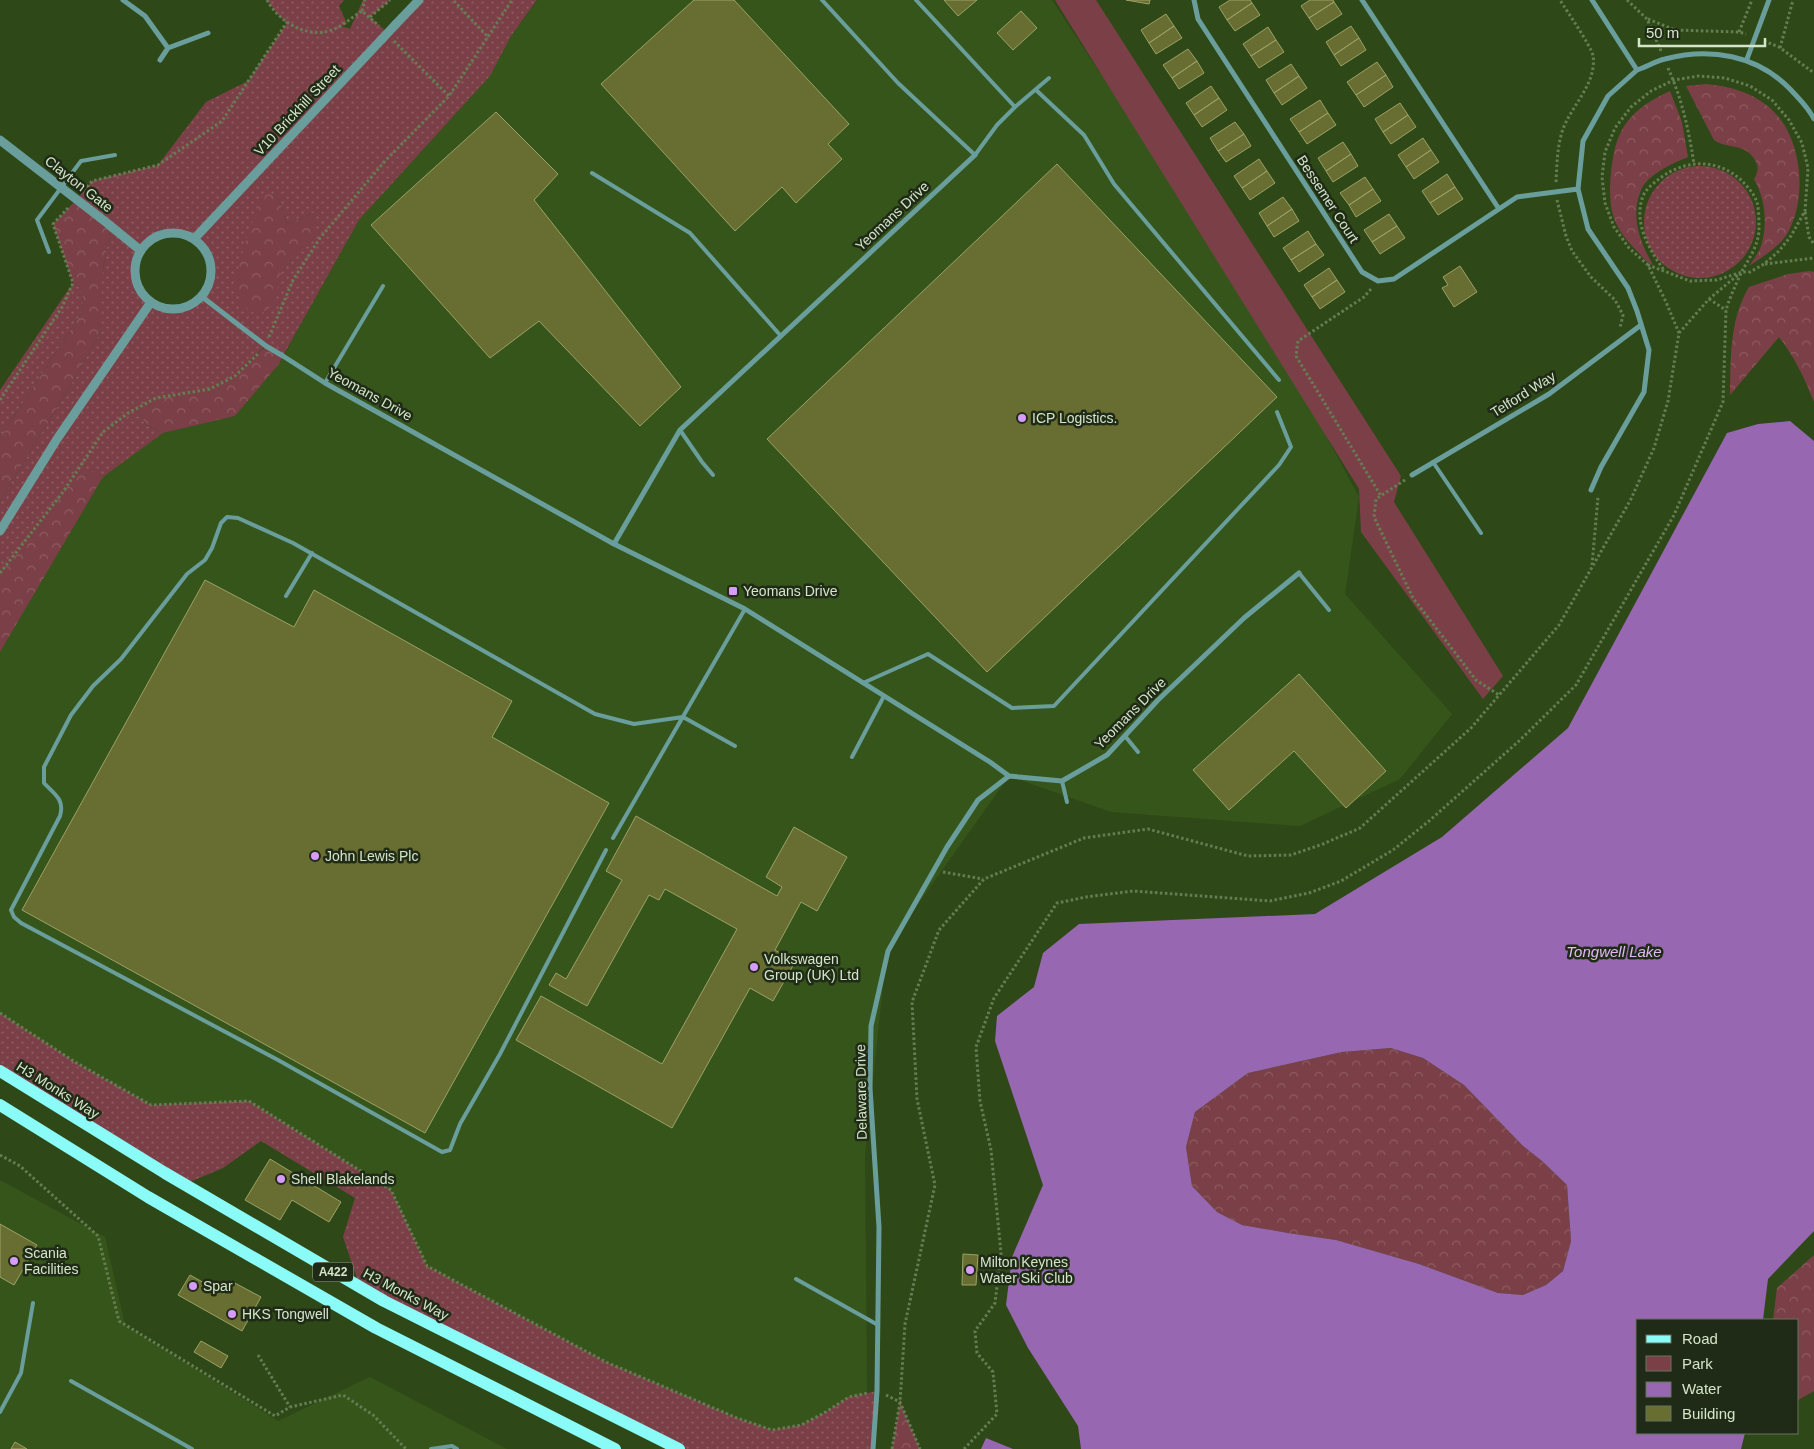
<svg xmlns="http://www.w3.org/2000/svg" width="1814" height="1449" font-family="Helvetica,sans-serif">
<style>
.built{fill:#36551b}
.grass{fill:url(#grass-dots);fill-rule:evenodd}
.forest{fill:url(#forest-crowns)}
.park{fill:#7b4047}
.water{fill:#9767b1;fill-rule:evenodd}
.building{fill:#686d32;stroke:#9ca266}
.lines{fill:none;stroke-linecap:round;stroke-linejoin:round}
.path{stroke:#667d53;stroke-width:3;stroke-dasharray:2.5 2.5;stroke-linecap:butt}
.service{stroke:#6a9e9c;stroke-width:4}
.minor{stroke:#6a9e9c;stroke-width:5}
.tertiary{stroke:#6a9e9c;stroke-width:9}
.primary{stroke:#8bfbf8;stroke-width:12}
.tertiary-bridge{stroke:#6a9e9c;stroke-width:9}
.poi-dot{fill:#d79bf9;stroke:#1f2b16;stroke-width:2}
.labels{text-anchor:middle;stroke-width:5;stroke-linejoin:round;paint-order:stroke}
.shield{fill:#1f2b16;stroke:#9ead93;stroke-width:1}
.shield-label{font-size:12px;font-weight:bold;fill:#d4e5c9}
.street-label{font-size:14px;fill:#d4e5c9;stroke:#1f2b16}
.poi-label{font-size:14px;fill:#d4e5c9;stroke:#1f2b16;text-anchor:start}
.water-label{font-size:15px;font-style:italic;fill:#e0bbf6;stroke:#1f2b16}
</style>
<defs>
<pattern id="grass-dots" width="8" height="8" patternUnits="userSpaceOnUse" patternTransform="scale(1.25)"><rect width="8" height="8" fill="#7b4047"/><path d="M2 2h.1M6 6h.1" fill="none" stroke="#8d5b60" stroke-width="1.8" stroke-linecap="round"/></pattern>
<pattern id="forest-crowns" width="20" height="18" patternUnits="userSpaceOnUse" patternTransform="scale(1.25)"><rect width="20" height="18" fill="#7b4047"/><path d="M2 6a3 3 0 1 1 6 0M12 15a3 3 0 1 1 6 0" fill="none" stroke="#8d5b60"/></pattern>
</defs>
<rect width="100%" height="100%" fill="#2e4917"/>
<path class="built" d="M538,0H1052L1271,333L1359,497L1345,594L1452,714L1400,779L1300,826L1111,812L1009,776L887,948L865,1155L867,1393L849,1397L824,1413L801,1425L772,1430L737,1418L606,1362L427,1266L391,1190L249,1101L151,1105L75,1062L0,1013V652L103,477L163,433L235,416L279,364L359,220L490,76L511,36Z
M0,1180L105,1237L125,1325L278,1421L370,1377L507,1449H0Z"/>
<path class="grass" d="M267,0H344L339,6L347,24L341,26L350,29L363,0H390L370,17L388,33L419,0H537L511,36L490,76L359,220L283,356L265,346L235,376L210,389L156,398L138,408L145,424L163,433L103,477L80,467L63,492L0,573V501L63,398L102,330V275L111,226L77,199L92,181L158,165L206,102L248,81L287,23L279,16ZM277,194L287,224L313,213L314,234L282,271ZM174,232C191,236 202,243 208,259C222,300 169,326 142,292C129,277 135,253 149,241C156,235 165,234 174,232Z
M1644 222a56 56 0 1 1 112 0a56 56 0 1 1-112 0Z
M73,283L82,289L83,311L0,438V390Z
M0,1013L75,1062L151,1105L249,1101L391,1190L427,1266L606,1362L737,1418L772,1430L801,1425L824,1413L849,1397L877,1391L873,1449H679L360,1287L343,1237L355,1198L261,1141L223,1168L185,1184L0,1071Z"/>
<path class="forest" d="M1706,84C1761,89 1793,116 1799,171C1801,192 1798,215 1787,234C1779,247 1762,257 1749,266C1753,260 1757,255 1760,249C1768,227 1766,200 1754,179C1759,171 1759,165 1753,157C1742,143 1727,149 1714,140L1686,86Z
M1670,91L1682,122L1688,157C1673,163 1647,175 1641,190C1630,216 1640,243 1653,265C1645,262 1642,256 1636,250C1626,240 1617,229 1613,215C1607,196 1611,150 1621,132C1631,112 1650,100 1670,91Z
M263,193L277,194L287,224L313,213L315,234L282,271L274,304L258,316L242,304L234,283L248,234Z
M77,199L111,226L102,275V330L63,398L0,501V438L83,311L82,289L73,283L53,224Z
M1810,271L1814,272V402C1805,379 1794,356 1779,337L1730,395C1731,359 1729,320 1749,287L1788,274Z
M266,346L283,356L279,364L235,416L163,433L145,424L138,408L156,398L210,389L235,376Z
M80,466L103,477L0,652V573L63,492Z
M1392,1048L1423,1058L1464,1085L1523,1146L1542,1161L1567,1185L1571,1241L1563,1271L1546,1285L1523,1295L1498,1293L1419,1264L1336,1240L1288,1233L1242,1225L1217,1212L1192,1186L1186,1147L1195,1112L1248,1073L1342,1052Z
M1814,1255V1391L1798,1400V1320H1773L1777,1288Z
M900,1402L920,1449H892Z"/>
<path class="park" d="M1055,0H1096L1401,476L1394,502L1503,676L1483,699L1361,532L1359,489Z"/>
<path class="water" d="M1790,421L1814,441V1231L1768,1279L1763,1320H1638V1433H1745L1741,1449H1081L1078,1426L1028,1348L1006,1305L1012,1257L1043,1185L995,1041L997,1016L1034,987L1043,953L1079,924L1315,914L1442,837L1568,728L1727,433L1758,424ZM1391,1048L1423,1058L1464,1085L1523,1146L1542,1161L1567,1185L1571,1241L1563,1271L1546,1285L1523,1295L1498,1293L1419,1264L1336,1240L1288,1233L1242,1225L1217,1212L1192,1186L1186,1147L1195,1112L1248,1073L1342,1052Z
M986,1438L1013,1449H981Z"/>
<path class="building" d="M694,0H734L849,124L828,144L842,159L796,203L782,187L735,231L601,84Z
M944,0H977L958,16Z
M1126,0H1150L1149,4Z
M1230,0H1250L1252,3L1227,20L1219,7Z
M1310,0H1333L1334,2L1309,18L1301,6Z
M1334,2L1342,14L1317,30L1309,18Z
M1252,3L1260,15L1235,31L1227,20Z
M1021,11L1037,28L1013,50L997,33Z
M1166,14L1174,26L1149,43L1141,30Z
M1174,26L1182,38L1156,54L1149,43Z
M1351,26L1359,38L1334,55L1326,42Z
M1268,27L1276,40L1251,56L1243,44Z
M1359,38L1366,50L1341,66L1334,55Z
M1276,40L1284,52L1259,68L1251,56Z
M1188,49L1197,61L1172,78L1163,65Z
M1197,61L1204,73L1179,89L1172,78Z
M1377,62L1386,75L1356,95L1347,82Z
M1291,64L1299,76L1274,93L1266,80Z
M1386,75L1393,87L1364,107L1356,95Z
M1299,76L1307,88L1282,105L1274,93Z
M1211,86L1219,98L1194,115L1186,103Z
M1219,98L1227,110L1202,127L1194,115Z
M1320,100L1328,113L1299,132L1290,119Z
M1400,103L1408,115L1383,132L1375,119Z
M496,112L558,174L534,200L681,387L640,426L539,321L490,358L371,225Z
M1328,113L1336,125L1307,144L1299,132Z
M1408,115L1416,127L1391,144L1383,132Z
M1235,122L1244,134L1218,151L1210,138Z
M1244,134L1251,146L1226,162L1218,151Z
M1423,138L1431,150L1406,167L1398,155Z
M1343,142L1351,154L1326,171L1318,158Z
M1431,150L1439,162L1414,179L1406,167Z
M1351,154L1358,166L1333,182L1326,171Z
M1259,159L1267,171L1242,188L1234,176Z
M1057,164L1277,397L987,672L767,439Z
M1267,171L1275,183L1250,200L1242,188Z
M1447,174L1455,187L1430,203L1422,191Z
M1365,177L1373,189L1349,205L1340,193Z
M1455,187L1463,199L1438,215L1430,203Z
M1373,189L1381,201L1356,217L1349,205Z
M1283,197L1292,209L1267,226L1259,213Z
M1292,209L1299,221L1274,237L1267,226Z
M1389,214L1397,226L1372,242L1364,230Z
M1397,226L1405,238L1380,254L1372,242Z
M1308,231L1316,244L1291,260L1283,248Z
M1316,244L1324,255L1299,272L1291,260Z
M1460,266L1477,292L1454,307L1442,288L1448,285L1443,277Z
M1329,268L1337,280L1312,297L1304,285Z
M1337,280L1345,292L1320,309L1312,297Z
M205,580L294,627L314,590L512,701L492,737L609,803L425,1133L22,910Z
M1299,674L1386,771L1346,808L1294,751L1229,810L1193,770Z
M636,816L777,896L782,887L766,877L794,827L847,857L817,911L801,902L775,950L795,962L773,1001L750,988L672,1128L516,1040L541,996L662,1064L737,929L665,889L659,900L649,895L587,1006L549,985L556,973L566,979L622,880L606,871Z
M270,1159L341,1202L329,1222L292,1200L280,1220L245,1200Z
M0,1224L37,1245L14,1285L0,1277Z
M963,1254L978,1255L976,1285H962Z
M190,1275L224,1294L231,1281L261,1297L242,1331L178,1295Z
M201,1341L228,1356L221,1368L194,1352Z
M15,1442L27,1449H11Z"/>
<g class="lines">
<path class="path" d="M267,0C279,22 307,39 332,30C343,26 352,17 362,11L379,26
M1627,0L1647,19L1661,51
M454,1L488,37
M362,11L365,0
M370,17L390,0
M1648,19L1675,30L1739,32L1746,34
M1739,32L1752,0
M394,41L449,96
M1764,41L1779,47L1814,73
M1780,48L1793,0
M1668,68C1682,99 1689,131 1694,164
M1556,182C1557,164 1557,146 1563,129C1572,105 1597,83 1593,56C1592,47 1566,10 1560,0
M84,191L92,181L158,165L222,121L287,22
M1557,200L1566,236L1572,251L1591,277L1615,300L1623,315L1620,328
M1805,212L1809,237L1814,244
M1765,264L1814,258
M1371,289L1364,297L1298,341L1296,356L1381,496
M1709,299L1726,310
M1679,333L1709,299L1739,274
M269,337L293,280L320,238L385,161L449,96L512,0
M0,400L62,307L73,283L53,224L68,208
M1405,480L1376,499L1374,517L1413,598L1476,680L1499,695
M1592,565L1598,497
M0,573L63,492L103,432L128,413L156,398L210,389L235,376L259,353
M943,872L983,879
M0,1013L75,1062L151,1105L249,1101L391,1190L427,1266L606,1362L737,1418L772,1430L801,1425L824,1413L849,1397L868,1393
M0,1155L20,1166L98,1236L119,1321L275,1416L290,1407L343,1395L373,1415L406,1449
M258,1355L290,1407
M886,1395L900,1402L920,1449
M892,1449L900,1402L905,1324L935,1185L917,1099L912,1002L939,930L984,879L1084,838L1148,829L1248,856L1291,855L1323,844L1360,828L1471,728L1559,625L1631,499L1654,448L1668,401L1679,333L1666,302L1648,265L1629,248L1614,227L1605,203L1602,177L1605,152L1615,128L1631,107L1651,91L1674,80L1699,76L1725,78L1750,86L1772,100L1789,120L1802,143L1808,168L1805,211L1791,236L1779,251L1764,264L1750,272H1742L1717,280L1690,281L1648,265
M964,1449L997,1414L993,1372L977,1353L975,1331L995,1303L1001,1253L991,1150L980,1101L976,1047L994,998L1057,903L1086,897L1133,891L1270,901L1309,893L1341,881L1393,850L1429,821L1519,741L1576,685L1674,515L1723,402L1726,310C1730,297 1736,284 1742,271C1749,259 1759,244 1759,229C1759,221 1759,210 1757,202C1754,194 1748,187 1742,181C1718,158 1684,159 1659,179C1652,184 1644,191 1642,199C1634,224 1650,251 1664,270"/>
<path class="service" d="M822,0L898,83L975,155L997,125L1015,107L916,0
M1036,90L1084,135L1114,184L1279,380
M1015,107L1049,78
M592,173L690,233L780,335
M49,252L37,220L81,161L115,155
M325,383L383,286
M680,430L702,462L713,475
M1433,462L1481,533
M1299,573L1329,610
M286,596L312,553
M863,683L928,654L1012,708L1054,706L1279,465L1291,447L1277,412
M1125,736L1138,752
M852,757L884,696
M1062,781L1067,802
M613,838L745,609
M606,850L500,1054L460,1124L450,1150L442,1152L278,1060L21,923L14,917L11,910L60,816C65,799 54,794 44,783V767L71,715L93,686L121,659L187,574L205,560L212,548L221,523L227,517L238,518L293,543L595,714L634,724L683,717L735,746
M796,1279L878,1325
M71,1381L192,1449
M0,1412L21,1373L33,1303
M431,1449L452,1446L457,1449"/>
<path class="minor" d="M123,0L145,16L168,48L160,60
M1194,0L1198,19L1362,272L1378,281L1394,279L1517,197L1578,189
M1362,0L1499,209
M168,48L208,33
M1747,59L1769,0
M1637,70C1646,67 1656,61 1665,59C1710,47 1757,55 1790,89C1799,99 1808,107 1814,119
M201,296L266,346L283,356L325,383L614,544L745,609L990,762L1009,776L1062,781L1107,755L1158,700L1244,618L1299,573
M1412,475L1549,394L1641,325
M1591,490L1601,467L1644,392L1649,350L1637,311L1628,288L1588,229L1578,189L1583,141L1608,96L1637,70L1592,0
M614,544L680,430L975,155
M873,1449L877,1391L879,1227L870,1088L871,1026L888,951L947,847L978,800L1009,776"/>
<path class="tertiary" d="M396,24L419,0
M0,140L107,223L140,250
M135 271a38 38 0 1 1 76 0a38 38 0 1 1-76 0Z
M194,239L382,39
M0,531L57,439L151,302"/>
<path class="primary" d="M0,1071L165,1173L384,1301L679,1449
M0,1105L148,1197L376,1328L615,1449"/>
<path class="tertiary-bridge" d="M382,39L396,24"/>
</g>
<g class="poi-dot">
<circle cx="1022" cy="418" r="5"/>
<rect x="728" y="586" width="10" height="10" rx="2.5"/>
<circle cx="315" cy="856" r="5"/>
<circle cx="754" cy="967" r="5"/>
<circle cx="281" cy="1179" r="5"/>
<circle cx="14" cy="1261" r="5"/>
<circle cx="970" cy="1270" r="5"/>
<circle cx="193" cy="1286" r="5"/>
<circle cx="232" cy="1314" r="5"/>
</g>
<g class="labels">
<rect class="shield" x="313" y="1262.5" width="40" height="19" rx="4"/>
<g class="shield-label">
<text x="333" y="1276">A422</text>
</g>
<g class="street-label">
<text transform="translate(297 110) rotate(-47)" y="5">V10 Brickhill Street</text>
<text transform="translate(79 184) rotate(38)" y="5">Clayton Gate</text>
<text transform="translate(1328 199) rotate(57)" y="5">Bessemer Court</text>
<text transform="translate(892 216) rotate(-43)" y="5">Yeomans Drive</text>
<text transform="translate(370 394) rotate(29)" y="5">Yeomans Drive</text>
<text transform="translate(1523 394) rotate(-32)" y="5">Telford Way</text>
<text transform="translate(1130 713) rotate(-45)" y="5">Yeomans Drive</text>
<text transform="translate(58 1090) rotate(32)" y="5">H3 Monks Way</text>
<text transform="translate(861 1092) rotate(-91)" y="5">Delaware Drive</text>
<text transform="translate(406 1294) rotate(28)" y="5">H3 Monks Way</text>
</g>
<g class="poi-label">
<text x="1032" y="423">ICP Logistics.</text>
<text x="743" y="596">Yeomans Drive</text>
<text x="325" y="861">John Lewis Plc</text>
<text x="764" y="964">Volkswagen<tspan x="764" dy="16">Group (UK) Ltd</tspan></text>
<text x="291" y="1184">Shell Blakelands</text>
<text x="24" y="1258">Scania<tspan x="24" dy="16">Facilities</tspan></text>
<text x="980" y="1267">Milton Keynes<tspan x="980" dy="16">Water Ski Club</tspan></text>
<text x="203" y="1291">Spar</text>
<text x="242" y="1319">HKS Tongwell</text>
</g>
<g class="water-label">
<text x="1614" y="957">Tongwell Lake</text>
</g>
</g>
<rect x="1636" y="1319" width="162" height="115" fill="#1f2b16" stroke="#67755e"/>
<rect x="1646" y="1335" width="25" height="8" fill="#8bfbf8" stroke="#67755e"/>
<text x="1682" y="1344" font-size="15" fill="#d4e5c9">Road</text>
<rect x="1646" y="1356" width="25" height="15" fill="#7b4047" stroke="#67755e"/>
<text x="1682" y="1369" font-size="15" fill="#d4e5c9">Park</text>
<rect x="1646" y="1382" width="25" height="15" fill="#9767b1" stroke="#67755e"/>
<text x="1682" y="1394" font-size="15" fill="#d4e5c9">Water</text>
<rect x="1646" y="1406" width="25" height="15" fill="#686d32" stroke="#67755e"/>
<text x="1682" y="1419" font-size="15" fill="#d4e5c9">Building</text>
<path d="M1639 38v8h126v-8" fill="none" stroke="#d4e5c9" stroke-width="2.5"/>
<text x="1646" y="38" font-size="15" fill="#d4e5c9" stroke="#1f2b16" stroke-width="4" paint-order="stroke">50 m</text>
</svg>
